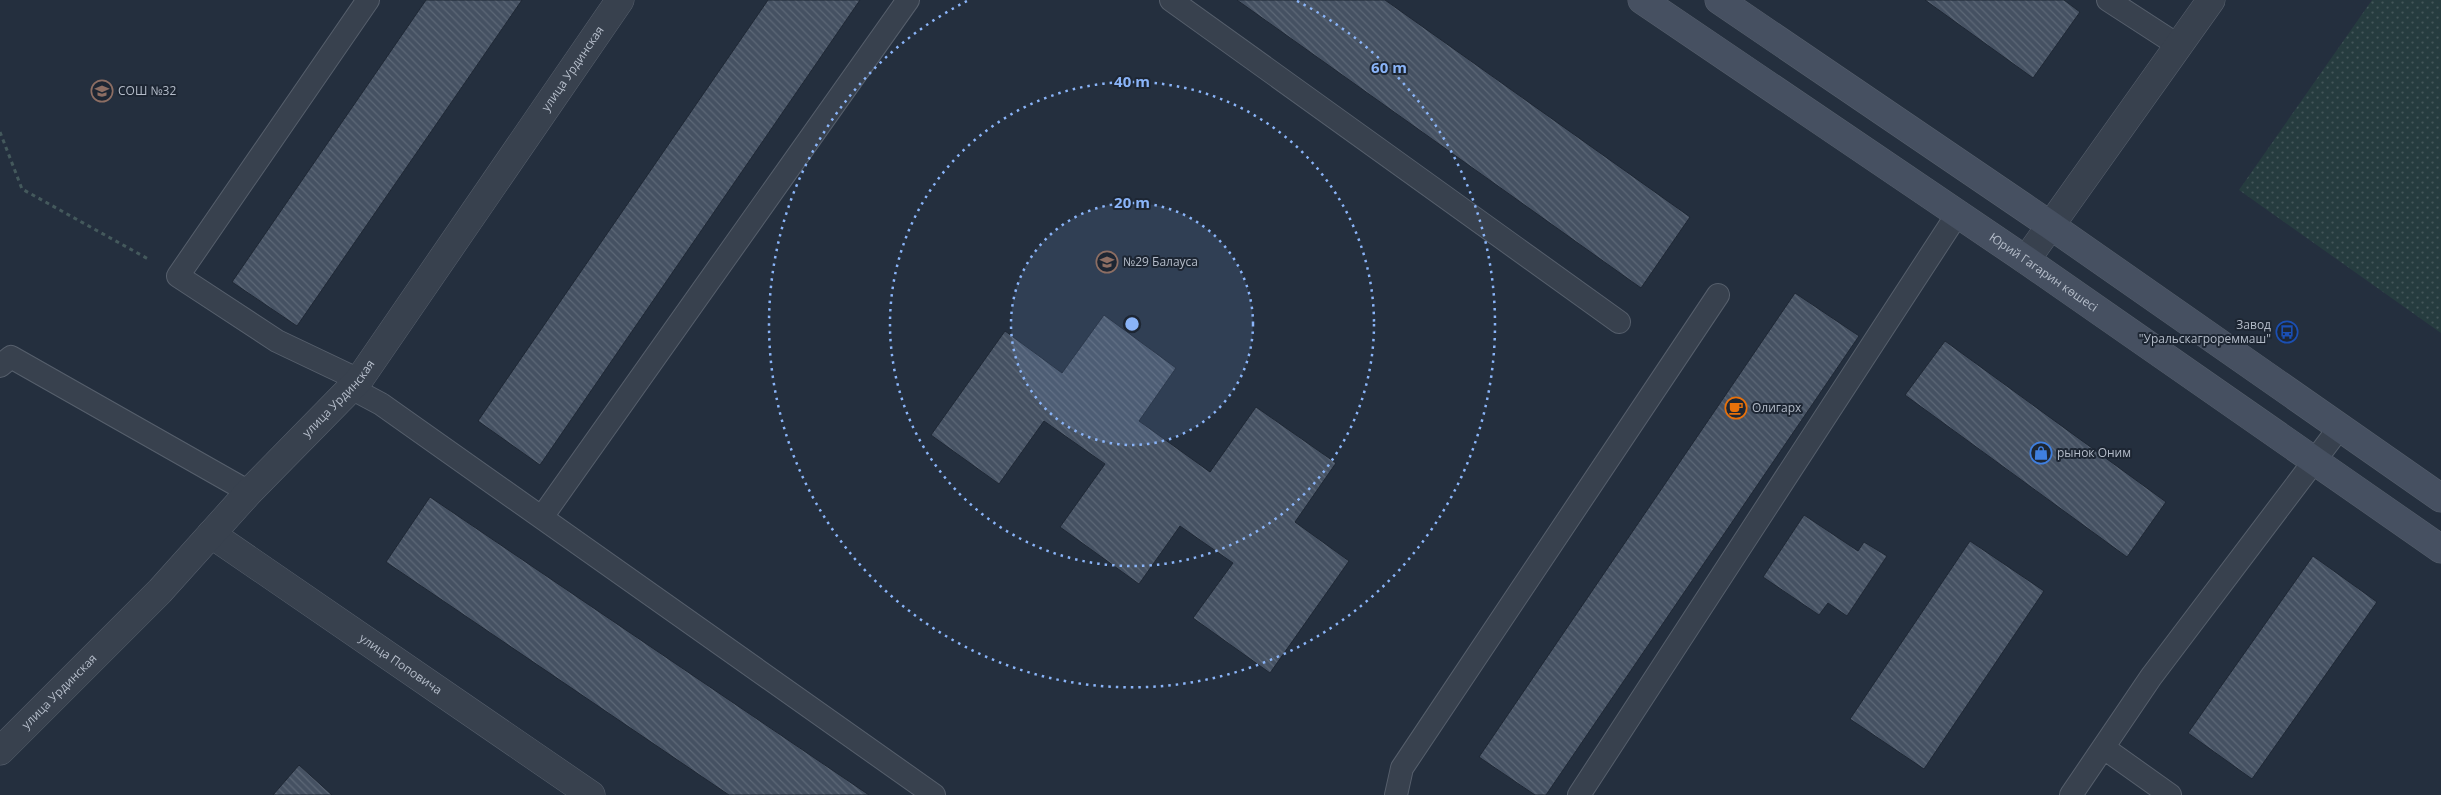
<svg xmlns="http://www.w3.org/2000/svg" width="2441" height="795" font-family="'Open Sans',sans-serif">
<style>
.park{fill:url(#park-dots)}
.building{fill:url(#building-back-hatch);stroke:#1f2835}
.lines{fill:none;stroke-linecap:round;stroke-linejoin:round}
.lane-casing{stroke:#565f6c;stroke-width:24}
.street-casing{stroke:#565f6c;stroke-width:29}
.secondary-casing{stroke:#565f6c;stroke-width:29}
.path{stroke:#44595c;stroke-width:3;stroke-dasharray:4 4;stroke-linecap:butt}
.lane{stroke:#38414e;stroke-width:22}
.street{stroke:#38414e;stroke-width:28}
.secondary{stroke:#465061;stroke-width:28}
.ring{fill:none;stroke:#8ab4f8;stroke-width:2.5;stroke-dasharray:2.5 5}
.labels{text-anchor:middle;stroke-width:4;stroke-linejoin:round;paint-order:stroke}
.street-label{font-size:12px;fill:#b4bcc9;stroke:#1d2633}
.poi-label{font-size:12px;fill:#b4bcc9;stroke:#1d2633;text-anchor:start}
.centre{fill:#8ab4f8;stroke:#1d2633;stroke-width:2.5}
.ring-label{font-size:15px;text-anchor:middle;font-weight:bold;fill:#8ab4f8;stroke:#1d2633;stroke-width:4;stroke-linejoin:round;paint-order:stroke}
</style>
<defs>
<pattern id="park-dots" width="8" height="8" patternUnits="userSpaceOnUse" patternTransform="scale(1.25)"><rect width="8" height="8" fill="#263c3f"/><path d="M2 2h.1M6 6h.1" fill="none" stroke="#435659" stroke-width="1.8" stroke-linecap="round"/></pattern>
<pattern id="building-back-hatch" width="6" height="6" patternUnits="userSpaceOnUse" patternTransform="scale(1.25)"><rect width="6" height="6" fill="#455162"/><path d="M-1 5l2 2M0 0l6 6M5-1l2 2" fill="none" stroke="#5d6877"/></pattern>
</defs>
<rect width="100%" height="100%" fill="#242f3e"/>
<path class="park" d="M2372,0H2441V333L2239,190Z"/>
<path class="building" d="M426,0H522L297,326L232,282Z
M768,0H860L540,465L478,421Z
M1237,0H1385L1690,217L1641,288Z
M1925,0H2064L2080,12L2033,78Z
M1795,293L1859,336L1546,795H1535L1479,757Z
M1104,315L1176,368L1139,421L1210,472L1256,407L1336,463L1295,522L1349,561L1270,673L1193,618L1233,563L1180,526L1139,584L1060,527L1105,464L1044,421L999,484L931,435L1005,331L1062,373Z
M1945,341L2166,502L2127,557L1905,395Z
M430,497L869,795H729L386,562Z
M1804,515L1858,551L1864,542L1887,556L1847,616L1828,603L1819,615L1763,577Z
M1970,541L2044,591L1924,769L1850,719Z
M2313,556L2377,602L2252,779L2188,733Z
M299,765L332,795H273Z"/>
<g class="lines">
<g class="lane-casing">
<path id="lane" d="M1171,0L1619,322
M2108,0L2179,46
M0,366L11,357L249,492
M359,380L277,341L178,276L368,0
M351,388L381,404L934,795
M542,517L908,0
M2104,748L2170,795
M1396,795L1402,768L1718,295
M1579,795L1958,213
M2071,795L2151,677L2340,427"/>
</g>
<g class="street-casing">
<g id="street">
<path d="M2026,260L2211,0"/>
<path id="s1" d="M211,534L591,795"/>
<path id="s2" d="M0,751L160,591L249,492L359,380L620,0"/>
</g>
</g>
<g class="secondary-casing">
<g id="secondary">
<path id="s3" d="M1642,0L2026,260L2441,549"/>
<path d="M1719,0L2050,225L2441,498"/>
</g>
</g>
<path class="path" d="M0,132L22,189L150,260"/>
<use href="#lane" class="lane"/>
<use href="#street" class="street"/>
<use href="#secondary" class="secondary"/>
</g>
<circle cx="1132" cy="324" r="121" fill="#8ab4f8" fill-opacity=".12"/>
<g class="ring">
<circle cx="1132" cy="324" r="121"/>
<circle cx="1132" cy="324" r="242"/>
<path d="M1297 1A363 363 0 1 1 967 1"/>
</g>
<defs>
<g id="school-ring" transform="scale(1.125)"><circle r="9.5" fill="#1d2633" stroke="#8d6e63" stroke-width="1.5"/><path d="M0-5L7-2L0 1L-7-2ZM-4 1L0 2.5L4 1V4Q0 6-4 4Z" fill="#8d6e63"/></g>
<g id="bus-ring" transform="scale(1.125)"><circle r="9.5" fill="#1d2633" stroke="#1a4fb4" stroke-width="1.5"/><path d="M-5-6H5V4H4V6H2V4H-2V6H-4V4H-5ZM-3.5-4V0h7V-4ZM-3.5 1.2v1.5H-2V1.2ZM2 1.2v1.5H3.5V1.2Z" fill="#1a4fb4"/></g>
<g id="cafe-ring" transform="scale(1.125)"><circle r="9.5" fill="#1d2633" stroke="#e8710a" stroke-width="1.5"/><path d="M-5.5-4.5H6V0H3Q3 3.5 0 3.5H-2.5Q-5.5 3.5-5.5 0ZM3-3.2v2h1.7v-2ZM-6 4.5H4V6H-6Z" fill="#e8710a"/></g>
<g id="shop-ring" transform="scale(1.125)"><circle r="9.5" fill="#1d2633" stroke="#3f7fe0" stroke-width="1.5"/><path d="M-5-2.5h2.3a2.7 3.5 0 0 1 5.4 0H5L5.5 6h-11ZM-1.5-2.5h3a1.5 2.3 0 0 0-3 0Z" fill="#3f7fe0"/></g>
</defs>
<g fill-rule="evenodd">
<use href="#school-ring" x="102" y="91"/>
<use href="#school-ring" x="1107" y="262"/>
<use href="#bus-ring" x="2287" y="332"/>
<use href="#cafe-ring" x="1736" y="408"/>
<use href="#shop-ring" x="2041" y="453"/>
</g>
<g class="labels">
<g class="street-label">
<text dy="4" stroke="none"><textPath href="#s2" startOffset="894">улица Урдинская</textPath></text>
<text dy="4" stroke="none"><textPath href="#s3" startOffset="485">Юрий Гагарин көшесі</textPath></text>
<text dy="4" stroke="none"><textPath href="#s2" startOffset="489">улица Урдинская</textPath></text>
<text dy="4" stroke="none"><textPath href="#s1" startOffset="230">улица Поповича</textPath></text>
<text dy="4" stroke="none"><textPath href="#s2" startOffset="84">улица Урдинская</textPath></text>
</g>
<g class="poi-label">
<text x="118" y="95">СОШ №32</text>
<text x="1123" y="266">№29 Балауса</text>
<text x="2271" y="329" text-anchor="end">Завод<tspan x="2271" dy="14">"Уральскагрореммаш"</tspan></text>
<text x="1752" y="412">Олигарх</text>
<text x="2057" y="457">рынок Оним</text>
</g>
</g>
<circle cx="1132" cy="324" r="8" class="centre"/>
<g class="ring-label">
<text x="1389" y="73">60 m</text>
<text x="1132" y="87">40 m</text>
<text x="1132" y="208">20 m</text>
</g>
</svg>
